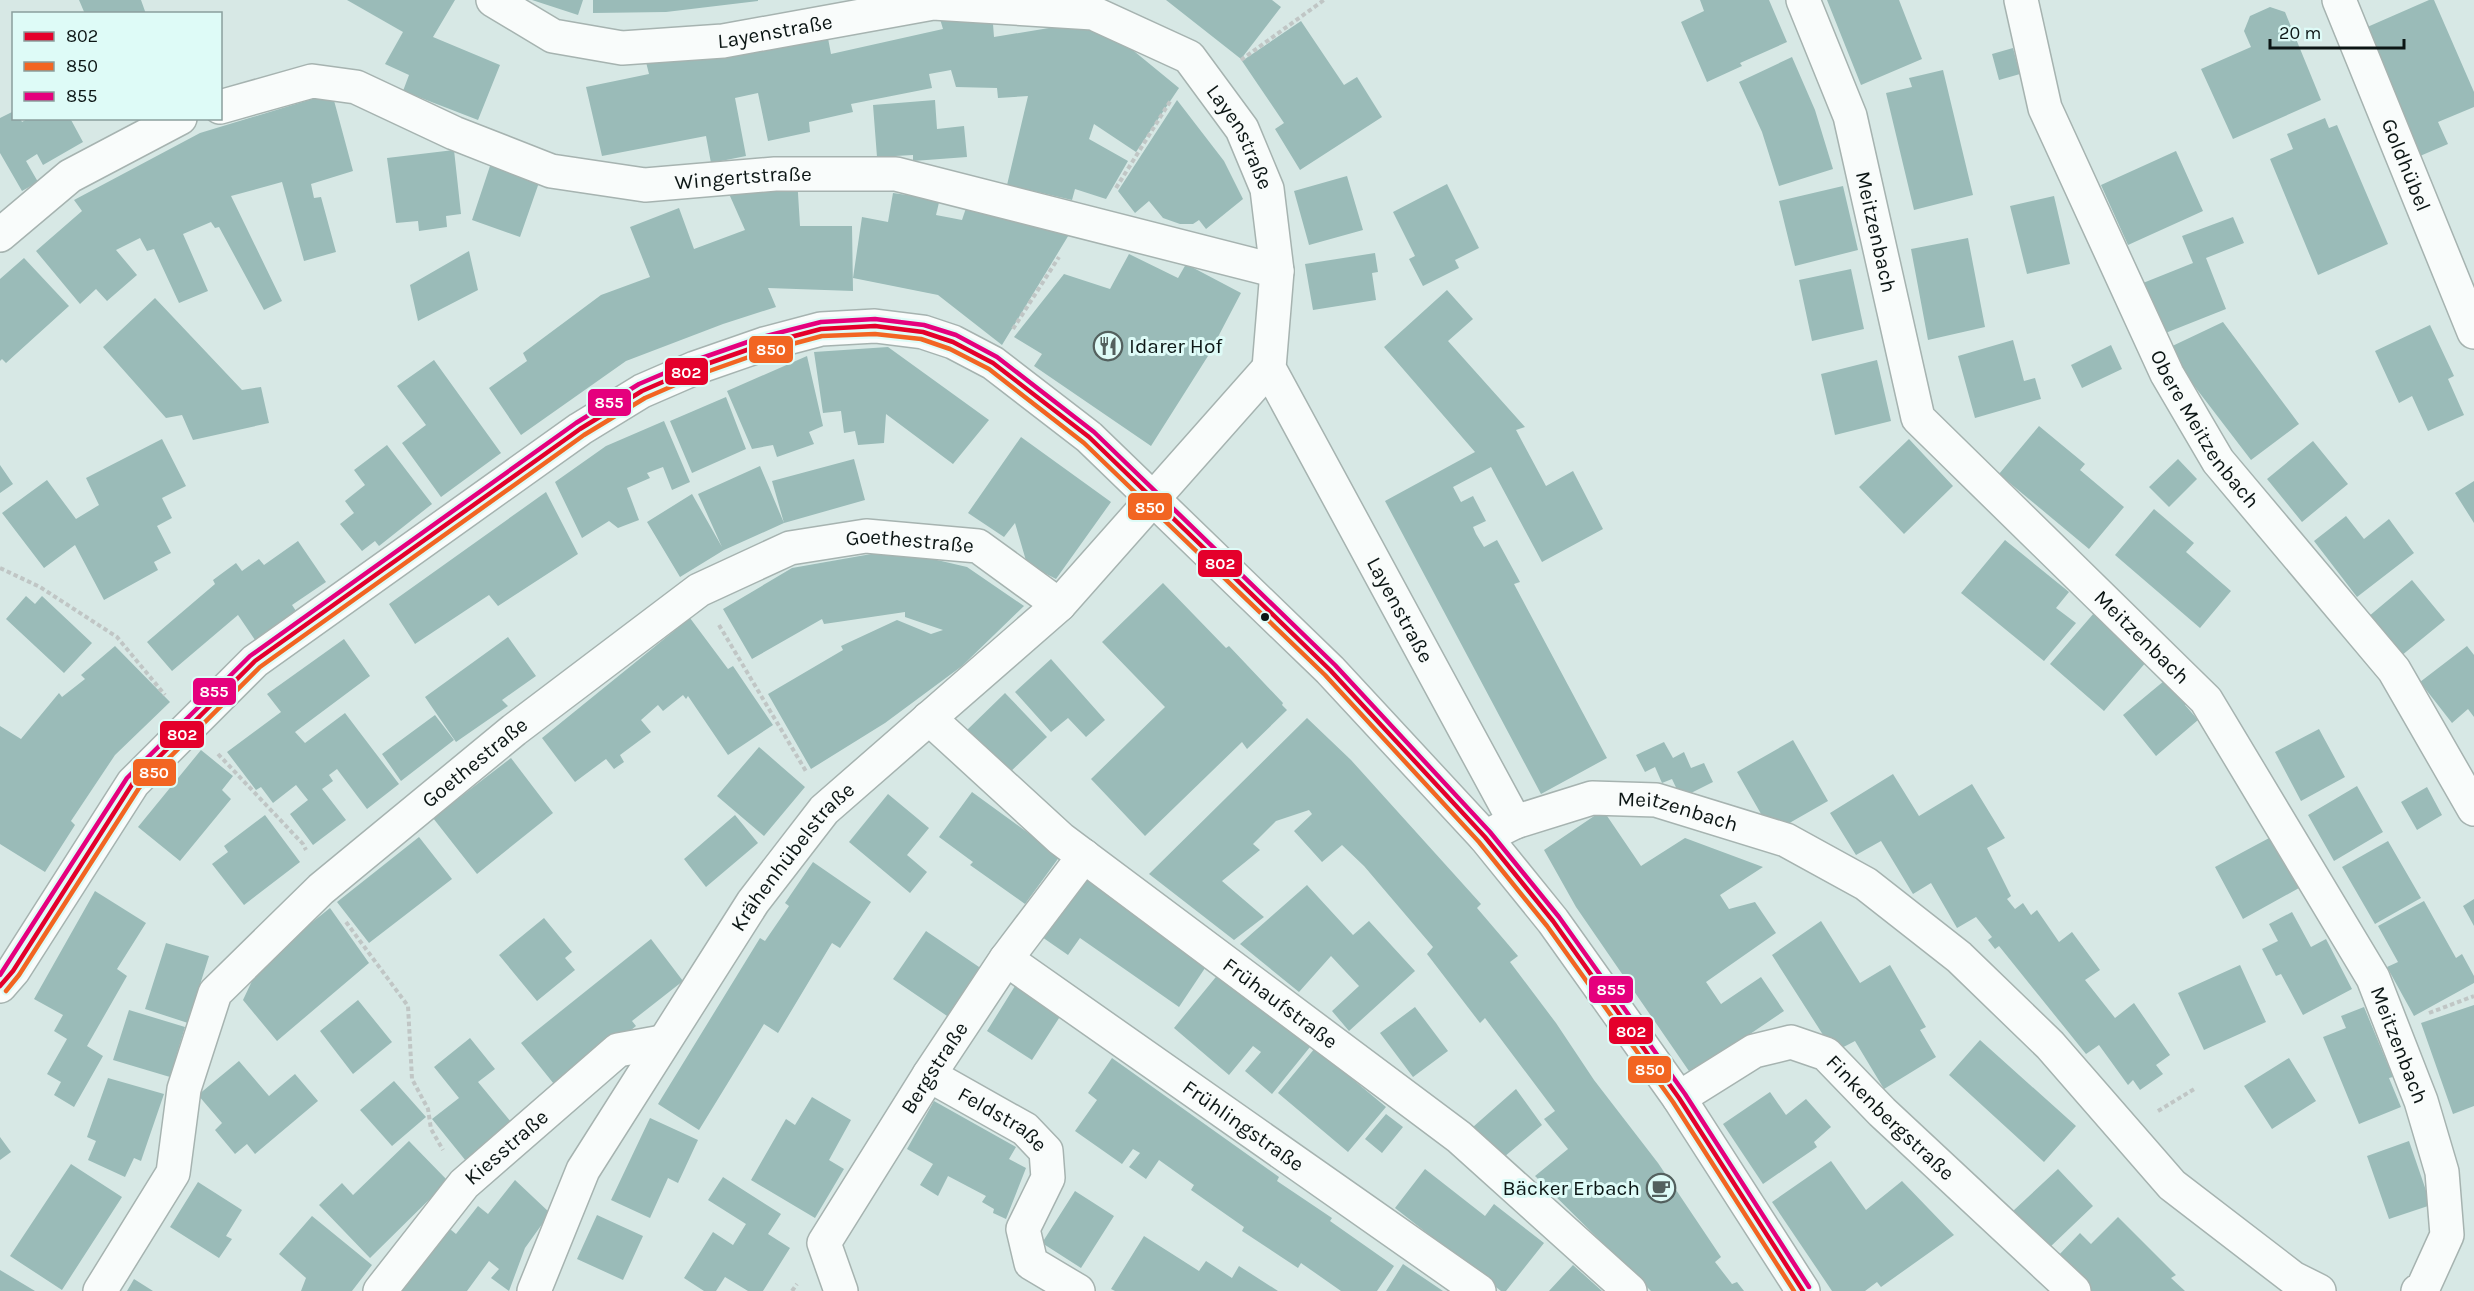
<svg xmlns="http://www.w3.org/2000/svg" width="2474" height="1291" font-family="Karla,sans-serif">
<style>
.building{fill:#9abbb8}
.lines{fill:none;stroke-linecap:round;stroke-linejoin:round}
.street-casing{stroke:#a6b3b0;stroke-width:36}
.secondary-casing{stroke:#a6b3b0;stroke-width:36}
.path{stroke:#c0c6c5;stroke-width:4;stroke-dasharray:4.5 3;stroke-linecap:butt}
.street{stroke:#f9fcfb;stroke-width:33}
.secondary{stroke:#f9fcfb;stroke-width:33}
.bus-1-casing{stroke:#defbf7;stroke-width:9}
.bus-2-casing{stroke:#defbf7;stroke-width:9}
.bus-3-casing{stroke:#defbf7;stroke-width:9}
.bus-1{stroke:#e4002b;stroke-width:4.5}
.bus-2{stroke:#f26522;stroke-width:4.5}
.bus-3{stroke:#e5007d;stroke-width:4.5}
.bus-dot{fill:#0c1615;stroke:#defbf7;stroke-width:2}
.labels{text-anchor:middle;stroke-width:6;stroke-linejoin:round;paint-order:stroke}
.street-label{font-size:21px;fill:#0c1615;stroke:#defbf7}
.poi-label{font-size:21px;fill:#0c1615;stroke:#defbf7;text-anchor:start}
.line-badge{stroke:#defbf7;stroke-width:2}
.badge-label{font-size:16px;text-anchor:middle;font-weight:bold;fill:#fff}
</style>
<rect width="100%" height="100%" fill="#d7e8e5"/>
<path class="building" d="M79,0H141L146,14H85Z
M347,0H455L433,37L500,65L478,120L403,91L409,75L385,64L403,32Z
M532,0H583L578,15Z
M593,0H758V1L666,12L593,13Z
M1166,0H1272L1281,7L1241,59Z
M1700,0H1769L1787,42L1740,63L1742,66L1707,82L1681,22L1704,11Z
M1827,0H1899L1922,59L1861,85Z
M2429,0H2434L2474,92V107L2438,122L2448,144L2420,156L2365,28Z
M2270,7L2285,12L2321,100L2233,139L2201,69L2251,47L2244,31L2250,16Z
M940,19L993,24L994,37L1055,27L1088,28L1118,38L1179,88L1136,152L1094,124L1089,139L1128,161L1106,199L1075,189L1072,200L1007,185L1028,96L998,98L997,88L956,87L951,70L929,74L932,88L851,104L853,112L809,122L810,132L768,141L758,93L735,98L746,156L711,163L706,136L602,156L586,87L649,74L646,62L827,33L831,54L943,29Z
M1301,21L1344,85L1357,77L1382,117L1300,170L1275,129L1284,123L1242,61Z
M2013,48L2020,74L1999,80L1992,54Z
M1792,57L1815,110L1833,169L1779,186L1762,132L1739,82Z
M1943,70L1973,195L1914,210L1886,93L1912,87L1909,78Z
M332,93L353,171L311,184L314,198L321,197L336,252L304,261L282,182L231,196L282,301L264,310L219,227L215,228L211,222L183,234L208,291L179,303L154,249L147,251L140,238L116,250L137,275L107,301L96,289L80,304L36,251L82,211L74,200L200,133Z
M935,100L937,129L964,126L967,157L913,161V155L877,157L873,105Z
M1177,100L1224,161L1243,199L1206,229L1199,220L1193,224H1180L1163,218L1149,201L1135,213L1118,191Z
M14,111V118H20L22,122L29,118H70L83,142L43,165L37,154L26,161L38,182L22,191L0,153V118Z
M2325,118L2329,128L2337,125L2388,244L2318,275L2270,159L2293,149L2287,134Z
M454,150L461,214L446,216L447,227L419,231L418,221L396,223L387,158Z
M2176,151L2203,211L2128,245L2101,185Z
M493,157L542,174L520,237L472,220Z
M1347,176L1363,230L1309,245L1294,191Z
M797,177L800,226H852L853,291L768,288L776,307L723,324L626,361L521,435L489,388L527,361L523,353L601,295L650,277L630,227L679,208L694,249L745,230L726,187Z
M916,182L942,190L936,215L962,220L969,199L1073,228L1002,345L938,295L853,278L862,217L888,222L893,193L914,196Z
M1447,184L1479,248L1455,260L1459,268L1423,286L1409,259L1415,256L1393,212Z
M1843,186L1858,250L1795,266L1779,201Z
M2054,196L2070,264L2027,274L2010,206Z
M2233,217L2244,243L2206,258L2226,309L2163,334L2143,283L2193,263L2182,236Z
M1968,238L1985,327L1928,340L1911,249Z
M469,251L478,290L418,321L410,285Z
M1375,253L1378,272L1372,273L1376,300L1313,310L1305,264Z
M1129,254L1178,278L1186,264L1241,293L1208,356L1151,446L1034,366L1042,354L1014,337L1064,274L1110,289Z
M24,258L69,306L6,363L2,359L0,361V279Z
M1851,269L1864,329L1812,341L1799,280Z
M1447,290L1473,319L1448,341L1525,427L1516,430L1546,486L1573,471L1603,529L1542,562L1491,467L1453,487L1461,502L1473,496L1486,521L1473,527L1476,534L1484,547L1497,540L1520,582L1514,584L1607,758L1541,794L1385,501L1475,452L1384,347Z
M155,298L242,390L261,387L269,423L193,440L182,415L166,418L103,347Z
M2223,322L2299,424L2251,460L2166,349Z
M2430,325L2454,376L2448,379L2464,415L2428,431L2412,396L2399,403L2375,351Z
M2013,340L2024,381L2035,378L2041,399L1975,418L1958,356Z
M2111,345L2122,369L2082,388L2071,365Z
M888,347L989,420L953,464L886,414L884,443L858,445L855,431L844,433L841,411L823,413L814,352Z
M807,356L823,426L809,432L814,444L777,457L773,445L752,449L727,391Z
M434,360L501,453L441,497L402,443L426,425L397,386Z
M1877,360L1891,421L1835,435L1821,374Z
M726,397L746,449L692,473L670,421Z
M664,421L690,482L672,490L663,467L647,473L650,478L627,488L639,520L618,528L609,521L582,538L555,482L606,446Z
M2039,426L2085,464L2080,470L2124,507L2089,549L1999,474Z
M1021,437L1111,502L1056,579L1027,564L1015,523L1004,537L968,513Z
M162,439L186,486L162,498L172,518L157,526L171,553L154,562L158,570L104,600L75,545L44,568L2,513L47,480L76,519L99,505L86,478Z
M1909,439L1953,486L1904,534L1859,487Z
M2313,441L2348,484L2302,522L2267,479Z
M387,445L432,504L379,546L375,541L362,551L340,524L354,513L345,501L365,485L354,470Z
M854,459L865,500L784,523L772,481Z
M2178,459L2197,479L2169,507L2149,487Z
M0,465L13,484L0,493Z
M760,466L784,523L724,550L680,577L647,522L692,494L722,547L698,494Z
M2474,481V523L2455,493Z
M546,492L578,554L498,606L489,595L415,644L389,604Z
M2154,509L2194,543L2186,552L2231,591L2200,628L2115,555Z
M2346,516L2364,539L2389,519L2414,553L2357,597L2314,541Z
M2005,540L2069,592L2056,608L2076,623L2044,661L1961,593Z
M298,541L326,582L292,605L296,611L255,640L238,615L172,671L147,642L215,584L213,580L236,563L242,571L259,559L264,565Z
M894,550L967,567L1024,606L962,666L885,723L811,769L768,694L843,650L841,646L897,620L931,634L943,630L905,617V612L824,624L822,619L752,659L723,609L792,568Z
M2412,580L2445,620L2401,656L2368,617Z
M1163,583L1226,648L1229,646L1283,703L1282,705L1287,710L1247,749L1242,742L1145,836L1091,779L1165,707L1102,642Z
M26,596L35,604L42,596L92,643L64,673L6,619Z
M2094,613L2147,661L2104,711L2050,664Z
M690,618L728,669L733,666L773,725L728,755L688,696L686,699L683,695L663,711L658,705L641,720L651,732L620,755L624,762L614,769L606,759L575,782L542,738Z
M508,637L536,676L502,700L508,706L456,742L425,697Z
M344,639L370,676L295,732L305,743L345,713L399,784L367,809L337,769L329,775L333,781L322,789L346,820L313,845L290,814L308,800L296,785L273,803L261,787L256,790L227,752L281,712L267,694Z
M115,646L170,702L115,755L71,821L75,825L45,872L0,844V726L21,739L59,693L62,697L85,679L81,675Z
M2467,646L2474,655V717L2468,709L2452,723L2420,682Z
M1051,659L1105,720L1086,737L1068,718L1051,732L1015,692Z
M2170,676L2191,701L2185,705L2198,720L2156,756L2123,715Z
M1005,693L1047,737L1008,774L966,731Z
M435,715L454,740L401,781L382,754Z
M1307,718L1351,760L1481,904L1477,908L1518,956L1510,962L1556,1023L1594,1080L1658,1163L1721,1257L1715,1262L1732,1284L1737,1282L1744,1291H1651L1535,1176L1568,1149L1544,1119L1555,1111L1485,1018L1480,1023L1427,954L1433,947L1364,866L1342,845L1322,862L1294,831L1312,814L1309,810L1276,821L1253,844L1260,850L1222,881L1264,917L1234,940L1149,874Z
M2319,729L2345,777L2301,801L2275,752Z
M1793,740L1828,801L1772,833L1737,772Z
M1664,742L1673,758L1684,752L1691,768L1704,763L1713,782L1681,798L1672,779L1662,783L1655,767L1645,772L1636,755Z
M759,747L805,787L764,836L717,796Z
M201,750L233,776L222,790L231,799L180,861L138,827Z
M511,758L553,813L477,874L433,818Z
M1893,774L1919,816L1972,784L2005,838L1987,848L2011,896L2007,899L2015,909L2023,903L2031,915L2037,910L2059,942L2072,932L2100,970L2085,980L2115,1018L2134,1003L2170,1055L2156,1065L2163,1074L2140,1090L2133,1080L2128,1085L2099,1045L2086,1054L1999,946L1995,949L1988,940L1992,937L1976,917L1957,928L1931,883L1913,894L1881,841L1856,855L1830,813Z
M2357,786L2383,832L2334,861L2308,815Z
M2427,787L2442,815L2417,830L2401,802Z
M972,792L1060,856L1025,904L970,865L973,862L939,837Z
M888,794L929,828L907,855L927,872L910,893L849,842Z
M1603,810L1641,866L1685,838L1763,867L1720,895L1729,909L1755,902L1776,933L1706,982L1721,1004L1761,977L1784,1011L1691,1074L1576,907L1544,850Z
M265,815L300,862L244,905L212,864L228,852L224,846Z
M735,815L758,843L706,887L684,859Z
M419,837L452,879L369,943L337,902Z
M2271,837L2299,888L2243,919L2215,867Z
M2388,841L2421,898L2375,924L2342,867Z
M813,862L871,902L840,948L832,943L778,1033L764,1024L699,1130L658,1104L760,938L765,941L789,906L785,903Z
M1085,876L1209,962L1179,1007L1080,938L1068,955L1042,937Z
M1307,885L1353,935L1369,921L1415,971L1349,1031L1332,1011L1359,986L1331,956L1299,992L1240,944Z
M95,891L146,923L117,969L127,976L87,1046L103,1056L74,1107L54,1095L61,1082L47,1074L67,1039L54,1031L63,1015L34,999Z
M2474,899V926L2463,906Z
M2424,901L2456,958L2462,954L2474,976V983L2414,1016L2387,967L2398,962L2378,926Z
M330,908L369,963L277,1041L243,1000L260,964Z
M2292,912L2311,947L2326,939L2352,989L2303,1015L2281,974L2276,976L2262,949L2278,941L2269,924Z
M544,918L572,952L565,958L575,970L537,1001L499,955Z
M1821,921L1860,983L1890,965L1926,1027L1920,1030L1936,1057L1884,1089L1855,1041L1834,1052L1772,955Z
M926,931L982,969L950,1018L893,979Z
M651,939L683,981L632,1021L636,1026L558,1089L521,1043Z
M166,943L209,956L188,1023L145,1009Z
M2240,965L2266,1022L2204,1050L2178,993Z
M1220,972L1310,1047L1272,1094L1245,1071L1261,1052L1253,1046L1229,1075L1174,1028Z
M1015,986L1061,1015L1032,1060L987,1031Z
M358,1000L392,1042L353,1074L320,1031Z
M2474,1005V1106L2453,1114L2421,1023Z
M1415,1007L1448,1051L1413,1077L1380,1033Z
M2364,1007L2393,1077L2389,1078L2401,1107L2359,1124L2323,1037L2346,1028L2341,1016Z
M129,1010L185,1027L170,1077L113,1060Z
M470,1038L495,1069L478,1082L516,1128L470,1166L432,1119L459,1098L434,1067Z
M1980,1040L2076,1126L2044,1162L1949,1075Z
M1315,1048L1386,1107L1348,1152L1278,1093Z
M1112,1058L1279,1177L1277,1181L1332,1218L1330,1221L1394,1266L1377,1291H1341L1301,1263L1298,1268L1242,1231L1244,1227L1191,1190L1194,1185L1159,1160L1146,1179L1129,1167L1140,1153L1133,1149L1122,1164L1075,1131L1097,1100L1088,1093Z
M2289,1058L2316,1101L2272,1129L2244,1086Z
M239,1061L269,1096L295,1074L318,1101L255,1154L247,1144L235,1154L215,1130L222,1123L198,1095Z
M108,1078L164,1094L141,1161L134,1158L125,1177L88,1160L96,1141L87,1137Z
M394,1081L426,1117L392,1146L360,1110Z
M1516,1089L1542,1125L1504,1157L1473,1127Z
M1770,1092L1786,1115L1806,1099L1831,1127L1814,1142L1817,1147L1763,1184L1723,1124Z
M812,1097L851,1120L829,1160L844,1169L815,1218L751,1180L786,1119L795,1125Z
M934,1101L1016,1147L1009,1159L1026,1168L1006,1219L993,1213L994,1209L982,1202L986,1196L948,1176L938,1196L920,1185L933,1164L907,1149Z
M1386,1114L1403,1127L1382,1153L1365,1139Z
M650,1118L698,1140L678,1183L668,1178L650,1218L611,1200Z
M0,1137L11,1152L0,1160Z
M409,1141L448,1181L370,1258L319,1205L342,1183L353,1195Z
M2409,1141L2431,1205L2389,1219L2367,1156Z
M1831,1161L1866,1210L1902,1181L1954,1235L1881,1287L1877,1282L1865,1291H1832L1772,1202Z
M71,1164L122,1197L62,1290L10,1256Z
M1425,1169L1485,1216L1494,1204L1544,1243L1506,1291H1501L1395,1208Z
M2058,1169L2093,1206L2048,1249L2013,1211Z
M723,1177L781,1214L768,1234L790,1248L763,1291H748L725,1277L716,1291H704L684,1278L713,1232L733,1245L746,1224L708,1200Z
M515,1180L550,1213L525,1248L509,1291L491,1278L499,1269L489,1261L467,1291H396L445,1225L456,1234L478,1206L488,1214Z
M198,1182L242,1210L226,1236L232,1239L219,1258L170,1227Z
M1075,1191L1114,1216L1081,1268L1042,1243Z
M597,1215L643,1236L623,1280L577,1259Z
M312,1216L372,1265L352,1291H301L306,1278L279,1254Z
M2118,1217L2176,1275L2171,1278L2185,1291H2092L2056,1258L2080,1233L2091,1244Z
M1144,1236L1199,1271L1206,1261L1232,1278L1239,1266L1278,1291H1115L1111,1289Z
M1403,1264L1443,1291H1386Z
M1573,1265L1602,1291H1549Z
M0,1270L35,1291H0Z
M134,1279L153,1291H127Z"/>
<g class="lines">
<g class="street-casing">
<g id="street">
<path id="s1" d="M493,0L553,36L622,48L723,41L933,3L1093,13L1189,57L1242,129L1267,189L1277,271L1269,368L1515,822L1485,837"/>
<path id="s2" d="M1803,0L1850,116L1918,418L2206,700L2373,978L2421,1101L2442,1172L2447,1235L2422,1290L2418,1291"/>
<path id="s3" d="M2021,0L2045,108L2167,374L2218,461L2394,670L2474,809"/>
<path id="s4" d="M2339,0L2474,332"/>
<path id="s5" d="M220,107L312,81L356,87L454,133L551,171L645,185L775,174H896L1277,271"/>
<path d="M0,235L70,176L180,118"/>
<path id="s6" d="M929,718L1061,839L1459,1137L1630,1291"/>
<path id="s7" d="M1515,822L1592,798L1656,800L1786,840L1866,884L1959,957L2050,1045L2172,1185L2293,1278L2319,1291"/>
<path id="s8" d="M1006,959L1479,1291"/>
<path id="s9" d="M929,1075L1025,1129L1046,1151L1048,1178L1023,1229L1031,1263L1078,1291"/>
<path id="s10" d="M1679,1098L1754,1051L1791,1042L1826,1054L1882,1112L2074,1291"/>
<path id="s11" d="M100,1291L173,1173L184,1089L215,993L321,889L514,730L699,590L790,548L866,536L978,546L1059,605"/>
<path id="s12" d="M380,1291L464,1184L618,1050L662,1042"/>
<path id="s13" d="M534,1291L583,1170L753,902L824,810L1059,605L1269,368"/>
<path id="s14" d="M841,1291L824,1243L929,1075L1006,959L1084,856"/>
</g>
</g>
<g class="secondary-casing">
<path id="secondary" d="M0,986L13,971L133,783L255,661L580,429L642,391L695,368L764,344L821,329L875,326L923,332L953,342L993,363L1089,437L1330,670L1485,837L1553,921L1679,1098L1803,1291"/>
</g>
<path class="path" d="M1241,60L1324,0
M1116,188L1171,100
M1013,329L1059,257
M0,568L40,587L117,637L165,695
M719,625L807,773
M218,754L303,844L306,850
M346,922L408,1006L412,1079L428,1109L431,1129L443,1150
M2429,1013L2474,996
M2158,1111L2196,1088
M792,1291L797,1284"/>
<use href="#street" class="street"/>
<use href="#secondary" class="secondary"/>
<g class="bus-1-casing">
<path id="bus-1" d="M0,986L13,971L133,783L255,661L580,429L642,391L695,368L764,344L821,329L875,326L923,332L953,342L993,363L1089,437L1330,670L1485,837L1553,921L1679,1098L1803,1291"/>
</g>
<g class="bus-2-casing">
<path id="bus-2" d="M6,991L19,975L139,788L260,667L584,435L645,398L698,375L766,351L822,336L875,334L921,339L950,349L989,369L1084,443L1325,675L1479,842L1547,926L1673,1102L1794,1291"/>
</g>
<g class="bus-3-casing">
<path id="bus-3" d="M0,975L127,778L250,656L576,423L639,384L693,361L762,337L821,322L875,319L924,325L956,335L997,357L1094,432L1335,665L1490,832L1559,917L1685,1094L1809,1287"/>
</g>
<use href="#bus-1" class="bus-1"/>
<use href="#bus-2" class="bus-2"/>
<use href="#bus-3" class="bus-3"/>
</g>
<defs>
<g id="restaurant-ring" transform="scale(1.5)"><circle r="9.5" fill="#defbf7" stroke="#53605e" stroke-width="1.5"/><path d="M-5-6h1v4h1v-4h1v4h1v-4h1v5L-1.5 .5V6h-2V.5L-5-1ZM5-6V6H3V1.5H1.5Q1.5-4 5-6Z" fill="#53605e"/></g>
<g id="cafe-ring" transform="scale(1.5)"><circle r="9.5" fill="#defbf7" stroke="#53605e" stroke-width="1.5"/><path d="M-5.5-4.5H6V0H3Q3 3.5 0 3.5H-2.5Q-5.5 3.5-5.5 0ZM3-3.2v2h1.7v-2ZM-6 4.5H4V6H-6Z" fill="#53605e"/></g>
</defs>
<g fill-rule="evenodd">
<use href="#restaurant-ring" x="1108" y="346"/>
<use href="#cafe-ring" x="1661" y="1188"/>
</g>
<circle class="bus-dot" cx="1265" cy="617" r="5"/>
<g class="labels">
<g class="street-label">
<text dy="7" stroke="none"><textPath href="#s1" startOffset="294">Layenstraße</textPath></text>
<text dy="7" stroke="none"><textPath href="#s1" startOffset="816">Layenstraße</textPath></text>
<text dy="7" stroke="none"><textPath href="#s4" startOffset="178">Goldhübel</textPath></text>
<text dy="7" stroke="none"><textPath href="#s5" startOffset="546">Wingertstraße</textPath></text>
<text dy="7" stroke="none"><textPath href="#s2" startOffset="244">Meitzenbach</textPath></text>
<text dy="7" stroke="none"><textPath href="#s3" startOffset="470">Obere Meitzenbach</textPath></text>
<text dy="7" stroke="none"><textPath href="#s11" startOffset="1176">Goethestraße</textPath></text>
<text dy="7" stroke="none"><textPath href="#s1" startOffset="1330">Layenstraße</textPath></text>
<text dy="7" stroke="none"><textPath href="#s2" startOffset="748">Meitzenbach</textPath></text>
<text dy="7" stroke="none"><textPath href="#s11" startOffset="672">Goethestraße</textPath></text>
<text dy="7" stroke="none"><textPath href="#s7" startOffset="168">Meitzenbach</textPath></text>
<text dy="7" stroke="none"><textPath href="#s13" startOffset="508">Krähenhübelstraße</textPath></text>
<text dy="7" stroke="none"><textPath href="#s6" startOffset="453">Frühaufstraße</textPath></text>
<text dy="7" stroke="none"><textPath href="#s2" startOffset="1234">Meitzenbach</textPath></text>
<text dy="7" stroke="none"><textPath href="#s14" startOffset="258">Bergstraße</textPath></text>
<text dy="7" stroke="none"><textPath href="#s10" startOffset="254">Finkenbergstraße</textPath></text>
<text dy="7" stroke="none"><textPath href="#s9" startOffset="86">Feldstraße</textPath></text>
<text dy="7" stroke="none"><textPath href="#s8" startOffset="290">Frühlingstraße</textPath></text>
<text dy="7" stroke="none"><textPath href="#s12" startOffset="192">Kiesstraße</textPath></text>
</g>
<g class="poi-label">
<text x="1129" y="353">Idarer Hof</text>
<text x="1640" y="1195" text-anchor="end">Bäcker Erbach</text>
</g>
</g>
<g class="line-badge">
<rect x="748" y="335" width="46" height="29" rx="6" fill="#f26522"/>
<rect x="664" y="357" width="45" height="29" rx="6" fill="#e4002b"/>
<rect x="587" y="388" width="45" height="29" rx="6" fill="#e5007d"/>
<rect x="1127" y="492" width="46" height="29" rx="6" fill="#f26522"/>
<rect x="1197" y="549" width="46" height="29" rx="6" fill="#e4002b"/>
<rect x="192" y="677" width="45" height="29" rx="6" fill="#e5007d"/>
<rect x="159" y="720" width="46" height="29" rx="6" fill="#e4002b"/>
<rect x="132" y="758" width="45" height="29" rx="6" fill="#f26522"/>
<rect x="1588" y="975" width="46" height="29" rx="6" fill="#e5007d"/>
<rect x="1608" y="1016" width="46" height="29" rx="6" fill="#e4002b"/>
<rect x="1627" y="1055" width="45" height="29" rx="6" fill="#f26522"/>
</g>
<g class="badge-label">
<text x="771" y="355">850</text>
<text x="686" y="378">802</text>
<text x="609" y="408">855</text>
<text x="1150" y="513">850</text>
<text x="1220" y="569">802</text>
<text x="214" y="697">855</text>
<text x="182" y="740">802</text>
<text x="154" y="778">850</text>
<text x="1611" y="995">855</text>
<text x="1631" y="1037">802</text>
<text x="1650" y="1075">850</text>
</g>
<rect x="12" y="12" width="210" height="108" fill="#defbf7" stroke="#8a9f9d" stroke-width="1.5"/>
<rect x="24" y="32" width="30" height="9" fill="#e4002b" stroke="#8a9f9d" stroke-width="1.5"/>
<text x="66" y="42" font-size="18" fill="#0c1615">802</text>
<rect x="24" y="62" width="30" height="9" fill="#f26522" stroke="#8a9f9d" stroke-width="1.5"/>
<text x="66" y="72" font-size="18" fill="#0c1615">850</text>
<rect x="24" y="92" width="30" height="9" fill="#e5007d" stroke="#8a9f9d" stroke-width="1.5"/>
<text x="66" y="102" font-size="18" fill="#0c1615">855</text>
<path d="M2270 39v9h134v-9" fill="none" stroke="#0c1615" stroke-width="3"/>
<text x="2279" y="39" font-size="18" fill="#0c1615" stroke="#defbf7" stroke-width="4.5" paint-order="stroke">20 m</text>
</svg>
